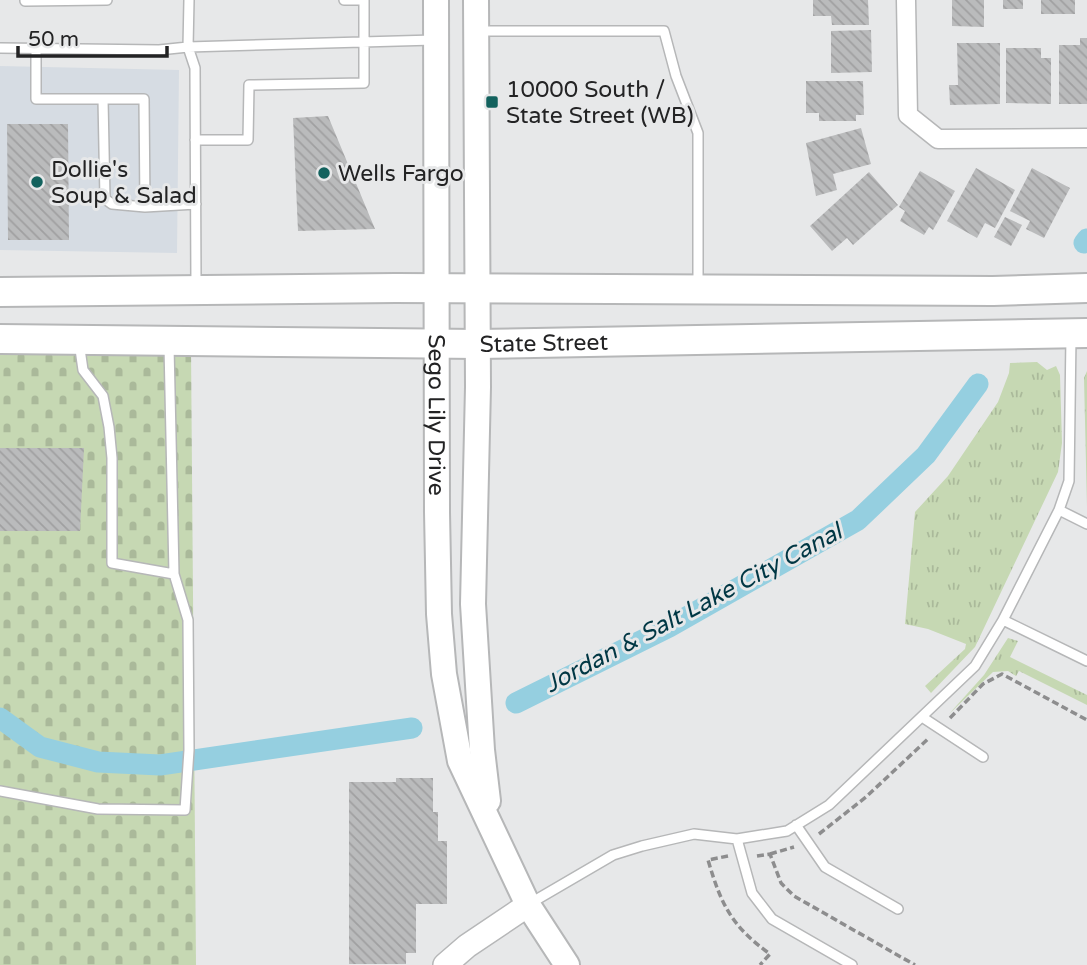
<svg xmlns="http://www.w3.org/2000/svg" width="1087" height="965" font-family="'Varela Round',sans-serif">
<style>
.built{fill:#d6dce3}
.grass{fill:url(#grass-tufts)}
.cemetery{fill:url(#cemetery-stones)}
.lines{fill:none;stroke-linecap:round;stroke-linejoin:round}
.canal{stroke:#95cfe0;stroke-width:21}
.building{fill:url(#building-back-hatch)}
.service-casing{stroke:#b6b7b8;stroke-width:12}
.minor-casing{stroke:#b6b7b8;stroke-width:21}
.tertiary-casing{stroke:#b6b7b8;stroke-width:26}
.secondary-casing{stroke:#b6b7b8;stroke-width:28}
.primary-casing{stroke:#b6b7b8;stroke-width:32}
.path{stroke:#8d8d8e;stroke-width:3.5;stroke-dasharray:7 3.5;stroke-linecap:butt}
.service{stroke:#fff;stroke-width:9}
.minor{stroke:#fff;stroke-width:18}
.tertiary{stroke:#fff;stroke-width:23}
.secondary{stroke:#fff;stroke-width:24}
.primary{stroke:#fff;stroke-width:28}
.poi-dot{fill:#13625e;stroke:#e7e8e9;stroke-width:2.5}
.labels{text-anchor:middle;stroke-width:6;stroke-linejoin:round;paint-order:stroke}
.poi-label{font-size:23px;fill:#232324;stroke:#e7e8e9;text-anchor:start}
.street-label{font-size:23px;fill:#232324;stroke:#e7e8e9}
.water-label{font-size:24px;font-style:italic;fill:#003744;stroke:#e7e8e9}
</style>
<defs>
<pattern id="grass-tufts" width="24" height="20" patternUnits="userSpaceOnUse" patternTransform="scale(1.75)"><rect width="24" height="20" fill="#c6d8b3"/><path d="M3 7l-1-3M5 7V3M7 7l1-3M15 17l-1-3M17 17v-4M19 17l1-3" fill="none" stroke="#aab99a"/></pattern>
<pattern id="cemetery-stones" width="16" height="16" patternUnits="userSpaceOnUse" patternTransform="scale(1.75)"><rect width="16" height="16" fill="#c6d8b3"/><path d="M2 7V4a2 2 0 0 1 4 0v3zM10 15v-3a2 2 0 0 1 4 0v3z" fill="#aab99a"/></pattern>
<pattern id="building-back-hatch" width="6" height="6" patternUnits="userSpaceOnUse" patternTransform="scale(1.75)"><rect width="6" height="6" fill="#babbbc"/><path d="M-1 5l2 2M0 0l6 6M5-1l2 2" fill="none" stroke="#a0a0a1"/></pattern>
</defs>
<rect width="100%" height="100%" fill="#e7e8e9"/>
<path class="built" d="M0,66L179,70L177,253L0,250Z"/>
<path class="grass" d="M1037,362L1047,370L1056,366L1060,375L1062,443L1058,472L975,647L931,693L925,686L965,649L966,644L928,629L905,624L915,512L948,476L998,402L1009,373L1010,363Z
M1087,371V507L1084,378Z
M1008,638L1018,641L1010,657L1087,695V705L1019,671L1016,676L1008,671L993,672L949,714L984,675Z"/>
<path class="cemetery" d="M191,348L196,965H0V349Z"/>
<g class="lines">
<path class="canal" d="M1084,243L1087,239
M516,703L669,627L858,520L926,455L978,384
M0,718L40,747L98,762L160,765L412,728"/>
</g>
<path class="building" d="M813,0H868L869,25H832L831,16H813Z
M952,0H984V27L952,26Z
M1003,0H1023V9H1003Z
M1041,0H1075V14H1041Z
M871,30L872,72L831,73V31Z
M1080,38H1087V104H1059V45H1080Z
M957,43H1000V104L950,105L949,85H958Z
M1006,48H1041V58H1051V104L1006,103Z
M806,81H863L864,115H856V121H819V113H806Z
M328,116L375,229L298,231L293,118Z
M7,124H68L69,240H8Z
M861,128L871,164L833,174L837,190L816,196L806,143Z
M976,168L1015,190L995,228L985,223L977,238L947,221Z
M1032,168L1070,188L1044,238L1026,229L1030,221L1010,211Z
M920,171L955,191L933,230L929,227L924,235L900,221L905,211L899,207Z
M869,172L898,205L853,245L847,238L832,251L810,226Z
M1005,217L1022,225L1011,246L994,237Z
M0,448H84L80,531H0Z
M396,778H433V812H438V841H447V904H416V953H406V964H349V782H396Z"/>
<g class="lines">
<g class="service-casing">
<path id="service" d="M25,1L107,0
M479,31H664L676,76L698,133V285
M0,48L159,50L188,47L189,0
M36,48V99H144L145,207L196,204
M103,99L105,199L112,204L145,207
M195,140H248L249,85L364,83V0H344
M196,286L195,68L188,47L434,40
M1071,336L1069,481L1059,510L1003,620L1087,661
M79,342L83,370L103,396L109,427L112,458V563L174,574
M1059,510L1087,524
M922,717L983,757
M0,791L98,809L185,810L189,750L188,620L174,574L169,346
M796,825L825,867L898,909
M737,839L752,893L772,919L852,965
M529,904L613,855L642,846L694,834L737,839L787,831L829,805L975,666L1003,620"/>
</g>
<g class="minor-casing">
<path id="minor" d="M906,0L908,115L938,139L1087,138"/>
</g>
<g class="tertiary-casing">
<path id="tertiary" d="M445,965L467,946L528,905"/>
</g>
<g class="secondary-casing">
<g id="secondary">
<path id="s1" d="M436,0L437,512L439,614L444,674L460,761L528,905L567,965"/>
<path d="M476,0L478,387L473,604L482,750L488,801"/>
</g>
</g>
<g class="primary-casing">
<g id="primary">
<path d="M0,292L395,288L993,291L1087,288"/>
<path id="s2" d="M0,339L478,344L1087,333"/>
</g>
</g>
<path class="path" d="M950,718L983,684L1002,674L1087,720
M819,834L866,797L929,738
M770,854L794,847
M728,856L708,860C721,904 731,926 770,954L760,965
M757,856L770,854L781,883L794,896L915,965"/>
<use href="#service" class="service"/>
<use href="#minor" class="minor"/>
<use href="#tertiary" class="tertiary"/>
<use href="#secondary" class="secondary"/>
<use href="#primary" class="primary"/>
</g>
<g class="poi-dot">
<rect x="485" y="95" width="14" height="14" rx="3.5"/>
<circle cx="324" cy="173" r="7"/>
<circle cx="37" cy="182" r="7"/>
</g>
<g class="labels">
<g class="poi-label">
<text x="506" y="97">10000 South /<tspan x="506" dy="26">State Street (WB)</tspan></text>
<text x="51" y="177">Dollie's<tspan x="51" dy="26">Soup &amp; Salad</tspan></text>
<text x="338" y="181">Wells Fargo</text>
</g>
<g class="street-label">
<text dy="8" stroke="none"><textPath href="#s2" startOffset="544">State Street</textPath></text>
<text dy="8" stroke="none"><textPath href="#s1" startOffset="415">Sego Lily Drive</textPath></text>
</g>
<g class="water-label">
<text transform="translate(693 608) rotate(-28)" y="8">Jordan &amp; Salt Lake City Canal</text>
</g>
</g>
<path d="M18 46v10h149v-10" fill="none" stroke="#232324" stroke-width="3.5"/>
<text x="28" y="46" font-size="21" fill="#232324" stroke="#e7e8e9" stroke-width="5" paint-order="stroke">50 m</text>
</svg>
